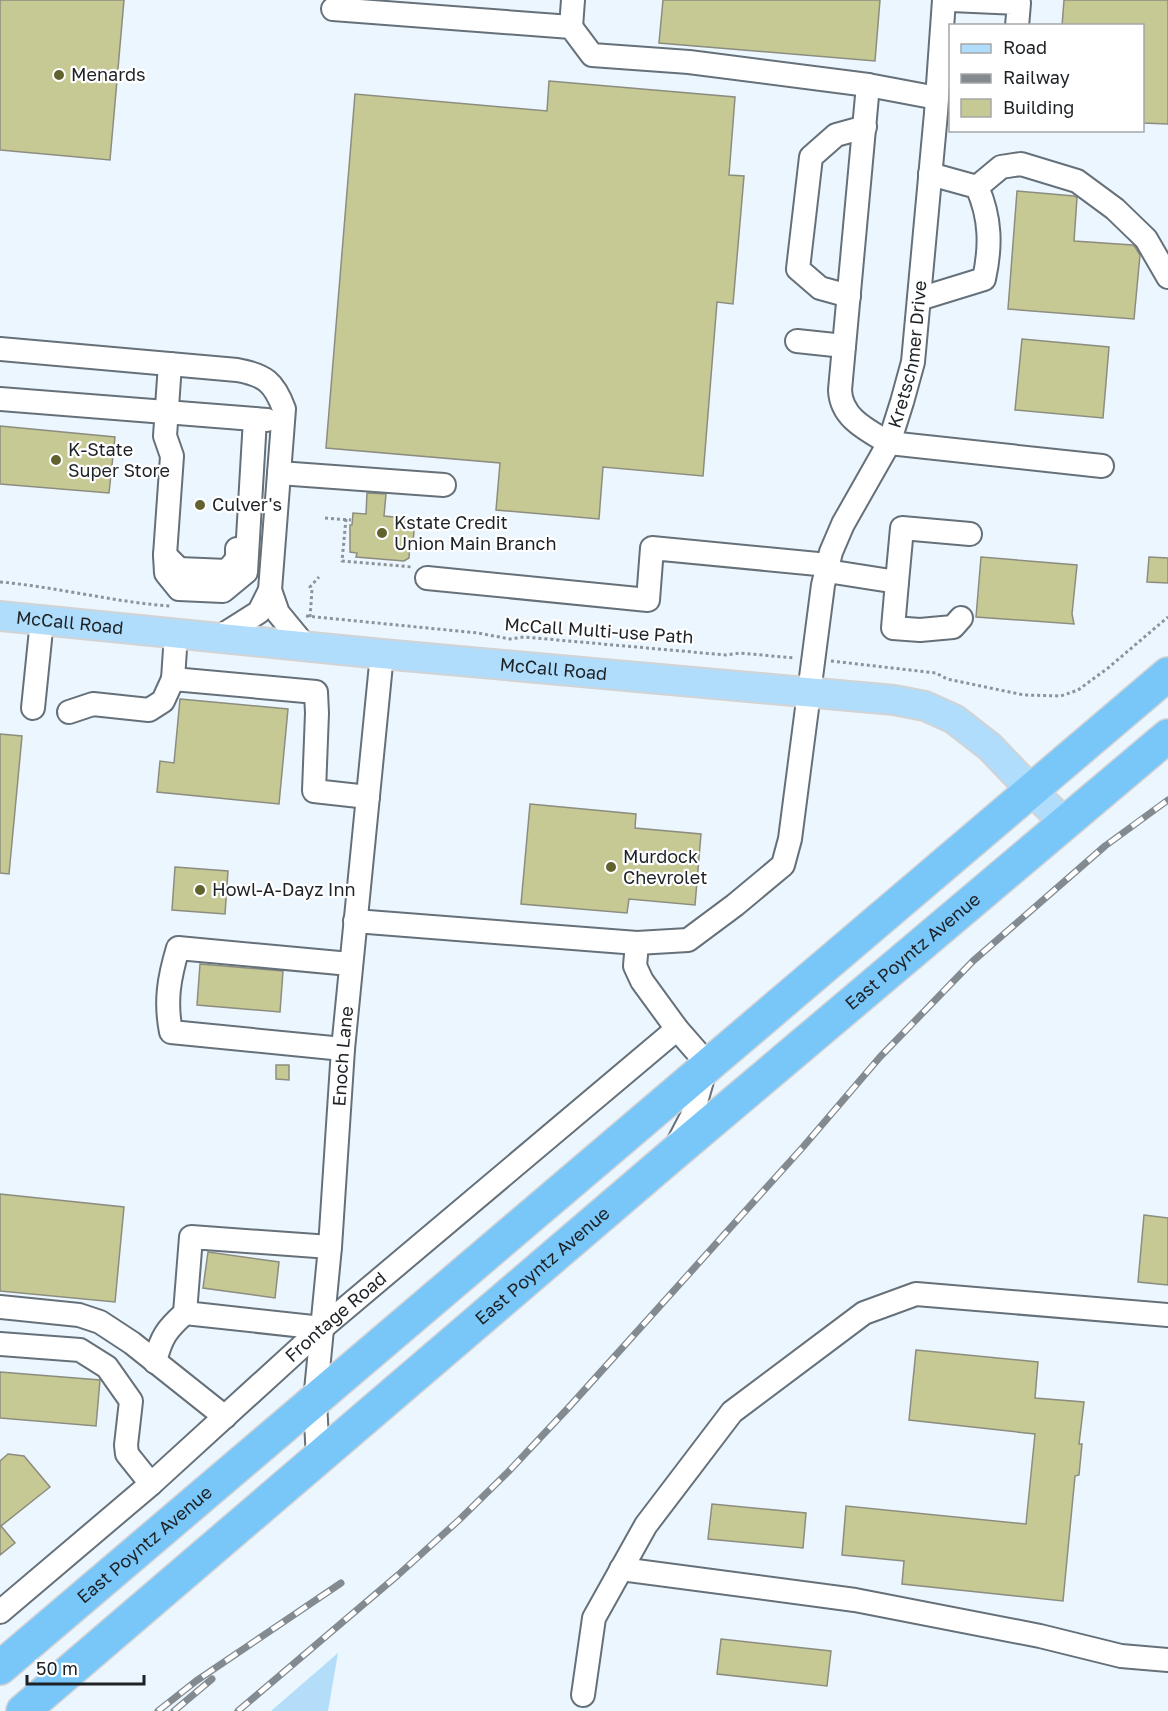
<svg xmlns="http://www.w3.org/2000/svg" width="1168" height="1711" font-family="'Golos Text',sans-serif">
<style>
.green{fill:#b4ddfa}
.building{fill:#c7c995;stroke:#8c8d7f;stroke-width:1.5}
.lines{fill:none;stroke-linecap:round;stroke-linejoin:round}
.minor-casing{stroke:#657079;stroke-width:26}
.major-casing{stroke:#d2d3d4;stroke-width:32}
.highway-casing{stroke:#d2d3d4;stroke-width:36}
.path{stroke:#8c949a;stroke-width:3;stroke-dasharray:3 3;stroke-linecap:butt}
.minor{stroke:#fff;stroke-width:22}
.major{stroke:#afddfb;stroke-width:28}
.highway{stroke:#79c6f9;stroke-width:33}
.rail-casing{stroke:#838b91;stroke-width:7}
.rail{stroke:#fff;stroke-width:4.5;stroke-dasharray:14;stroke-linecap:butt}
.poi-dot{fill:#62622f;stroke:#fff;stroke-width:2}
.labels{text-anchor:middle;stroke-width:4.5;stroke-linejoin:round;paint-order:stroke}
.poi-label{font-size:18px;fill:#1d2226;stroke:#fff;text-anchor:start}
.street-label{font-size:18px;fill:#1d2226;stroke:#fff}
</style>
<rect width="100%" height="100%" fill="#ecf6fe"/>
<path class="green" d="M338,1653L328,1711H271Z"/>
<path class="building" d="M0,0H124L110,160L0,150Z
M663,0H880L875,61L659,43Z
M1064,0H1168V124L1143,123V26H1062Z
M549,81L735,97L729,175L744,176L733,304L717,302L703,476L603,467L599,519L496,510L500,463L326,448L355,94L547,111Z
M1017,191L1074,196L1077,198L1074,241L1133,245L1135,247L1140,255L1134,319L1008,309Z
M1022,339L1109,347L1103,418L1015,410Z
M0,426L115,437L109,493L0,484Z
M367,493L386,494L384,516L415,519L413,543L410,542L409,558L404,561L356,557L357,553L350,552V525H352L353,513L366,514Z
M981,557L1077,565L1072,614L1074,624L976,617Z
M1149,557L1168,558V583L1147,582Z
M180,699L288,709L279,804L157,792L160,761L174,763Z
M0,734L22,736L9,874L0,873Z
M530,804L636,814L635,828L701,834L695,905L629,899L627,913L521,904Z
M175,867L228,871L225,914L172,910Z
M200,964L283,971L280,1012L197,1005Z
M276,1065H289V1080L276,1079Z
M0,1194L124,1207L115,1302L0,1291Z
M1144,1215L1168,1218V1285L1138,1282Z
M208,1252L279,1262L275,1298L203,1288Z
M916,1350L1038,1362L1035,1398L1084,1402L1079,1444H1082L1079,1475L1075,1476L1063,1601L902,1584L904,1561L842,1555L846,1506L1026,1524L1035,1434L909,1420Z
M0,1372L100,1380L96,1426L0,1418Z
M8,1454L24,1456L50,1487L1,1526L15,1543L0,1555V1461Z
M712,1504L806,1513L803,1548L708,1539Z
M721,1639L831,1651L827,1686L717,1674Z"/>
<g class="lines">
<g class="minor-casing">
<g id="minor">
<path d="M951,0L1019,3L1017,26"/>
<path d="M333,9L571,27L592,55L689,62L868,85L840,390C841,418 867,430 889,443L1102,466"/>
<path d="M571,27L573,0"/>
<path d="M868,85L937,98"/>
<path d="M977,187L1001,167L1021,164L1077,181L1115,209L1146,239L1168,277"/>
<path d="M849,296L820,288L798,269L811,157L836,135L865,127"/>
<path d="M919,299L984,279C991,247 991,218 977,187L930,174"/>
<path d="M797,341L844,346"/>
<path d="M0,349L237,370C265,375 274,382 284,409L270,590L259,612L218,638"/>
<path d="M170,364L165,436L172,456L165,555L166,573L179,589L223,591L246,572L255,419"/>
<path d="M0,399L267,420"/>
<path d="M279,473L444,485"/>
<path d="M165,555L179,569L227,571L237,559V549"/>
<path d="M827,571L897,582L902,528L970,534"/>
<path d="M427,578L648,600L652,548L828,565"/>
<path d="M897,582L893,628L920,630L953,627L961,618"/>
<path d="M270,590L278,613L306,647"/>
<path d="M173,679L316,692L317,713L314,791L368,797"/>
<path d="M33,708L42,620"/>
<path d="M69,712L93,704L149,710L163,701L173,679L176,634"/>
<path id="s1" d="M355,921L637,943L688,940L735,905L783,865L790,839L823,585L831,552L843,524L889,443L902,402L913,362L936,113L944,0"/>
<path d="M637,943L635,966L642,981L677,1029L698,1053L705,1070L692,1116L678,1143"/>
<path d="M343,1049L171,1032C165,1001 169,978 178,948L350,964"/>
<path d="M0,1307L79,1315L100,1322L132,1343L225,1417"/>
<path d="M322,1328L185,1313L191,1237L330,1247"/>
<path d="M0,1344L80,1350L107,1367L131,1401L126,1445L127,1454L151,1484"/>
<path d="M155,1362C161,1337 167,1329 185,1313"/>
<path id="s2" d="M318,1460L315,1401L330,1247L343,1049L382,654"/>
<path d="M621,1569L855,1600L1040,1636L1121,1656L1168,1660"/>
<path id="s3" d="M0,1612L151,1484L322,1328L677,1029"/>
<path d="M583,1695L594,1618L646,1525L732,1412L864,1313L916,1294L1168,1315"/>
</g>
</g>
<g class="major-casing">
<g id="major">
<path id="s4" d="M0,616L382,654L894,700L925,706L954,719L990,747L1032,791L1065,823"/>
</g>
</g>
<g class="highway-casing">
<g id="highway">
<path id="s5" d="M0,1668L1168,674"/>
<path id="s6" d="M23,1711L672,1155L1168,736"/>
</g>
</g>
<path class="path" d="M325,518L351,520
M346,519L342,561L412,567
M0,582C57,587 113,602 170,606
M306,616L478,633L510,639L524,637L726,655L740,653L794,658
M310,617L312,590L310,587L319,577
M831,661L936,673L947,679L1024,695L1061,696L1078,690L1108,668L1168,617"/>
<use href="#minor" class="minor"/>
<use href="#major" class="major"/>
<use href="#highway" class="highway"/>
<g class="rail-casing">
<path id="rail" d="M158,1711L196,1681L341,1583
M174,1711L212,1679
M238,1711L398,1575L459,1520L508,1472L570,1406L803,1147L880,1057L973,961L1105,846L1168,800"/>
</g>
<use href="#rail" class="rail"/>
</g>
<g class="poi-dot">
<circle cx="59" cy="75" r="6"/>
<circle cx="56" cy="460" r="6"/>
<circle cx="200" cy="505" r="6"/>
<circle cx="382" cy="533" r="6"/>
<circle cx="611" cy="867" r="6"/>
<circle cx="200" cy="890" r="6"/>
</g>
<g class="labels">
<g class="poi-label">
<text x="71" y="81">Menards</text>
<text x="68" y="456">K-State<tspan x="68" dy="21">Super Store</tspan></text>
<text x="212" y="511">Culver's</text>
<text x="394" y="529">Kstate Credit<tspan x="394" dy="21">Union Main Branch</tspan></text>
<text x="623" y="863">Murdock<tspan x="623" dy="21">Chevrolet</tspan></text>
<text x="212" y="896">Howl-A-Dayz Inn</text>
</g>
<g class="street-label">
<text dy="6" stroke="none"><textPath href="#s1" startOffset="987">Kretschmer Drive</textPath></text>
<text dy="6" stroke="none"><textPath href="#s4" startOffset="70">McCall Road</textPath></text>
<text transform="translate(599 631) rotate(4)" y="6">McCall Multi-use Path</text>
<text dy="6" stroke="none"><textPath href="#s4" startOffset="556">McCall Road</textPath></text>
<text dy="6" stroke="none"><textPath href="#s6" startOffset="1170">East Poyntz Avenue</textPath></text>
<text dy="6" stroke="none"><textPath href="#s2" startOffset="405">Enoch Lane</textPath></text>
<text dy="6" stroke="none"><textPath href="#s6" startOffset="684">East Poyntz Avenue</textPath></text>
<text dy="6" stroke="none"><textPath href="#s3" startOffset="447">Frontage Road</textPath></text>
<text dy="6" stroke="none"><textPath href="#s5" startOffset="190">East Poyntz Avenue</textPath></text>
</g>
</g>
<rect x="949" y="24" width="195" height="108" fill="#ffffff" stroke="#a5a7a8" stroke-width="1.5"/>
<rect x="961" y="44" width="30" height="9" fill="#afddfb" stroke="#a5a7a8" stroke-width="1.5"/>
<text x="1003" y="54" font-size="18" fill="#1d2226">Road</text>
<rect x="961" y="74" width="30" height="9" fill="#838b91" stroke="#a5a7a8" stroke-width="1.5"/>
<text x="1003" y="84" font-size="18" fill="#1d2226">Railway</text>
<rect x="961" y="99" width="30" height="18" fill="#c7c995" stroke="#a5a7a8" stroke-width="1.5"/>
<text x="1003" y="114" font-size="18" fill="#1d2226">Building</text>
<path d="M27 1675v9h117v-9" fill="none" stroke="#1d2226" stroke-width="3"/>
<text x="36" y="1675" font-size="18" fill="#1d2226" stroke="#ffffff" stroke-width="4.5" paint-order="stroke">50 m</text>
</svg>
